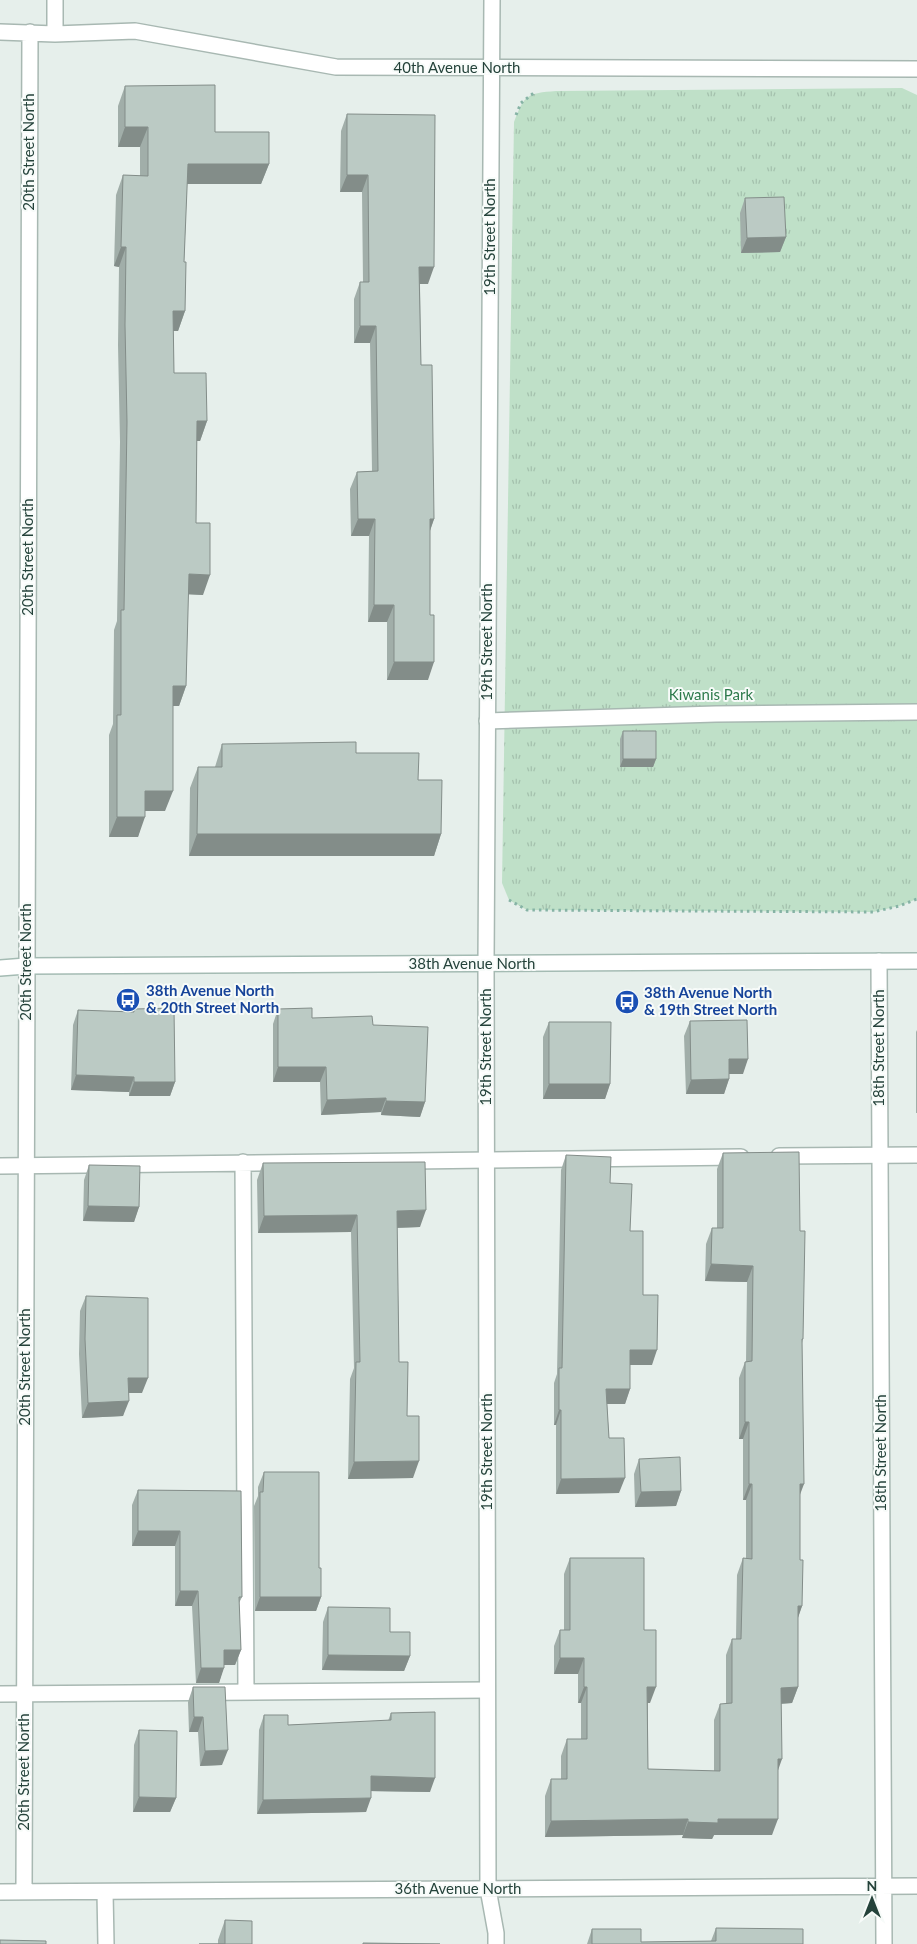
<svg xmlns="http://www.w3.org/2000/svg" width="917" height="1944" font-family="Lato,sans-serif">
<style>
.park{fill:url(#park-tufts)}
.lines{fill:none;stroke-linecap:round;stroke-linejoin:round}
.service-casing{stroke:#a8b8b2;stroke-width:18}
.minor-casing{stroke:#a8b8b2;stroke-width:18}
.secondary-casing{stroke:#a4bbb3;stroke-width:18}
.path{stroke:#86b3a5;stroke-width:3;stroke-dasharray:2.5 4;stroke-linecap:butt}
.service{stroke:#fff;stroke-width:15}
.minor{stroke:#fff;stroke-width:15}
.secondary{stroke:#fff;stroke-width:15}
.wall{fill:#a1aea9}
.shaded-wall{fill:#838d89}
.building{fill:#bbcac4;stroke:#838d89}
.labels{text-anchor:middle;stroke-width:4;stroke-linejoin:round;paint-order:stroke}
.street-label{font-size:15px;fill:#24423a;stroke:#f7fbf9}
.park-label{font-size:15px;fill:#2d7a4b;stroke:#f7fbf9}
.transit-label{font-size:15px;font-weight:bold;fill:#164399;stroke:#f7fbf9;text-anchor:start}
</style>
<defs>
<pattern id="park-tufts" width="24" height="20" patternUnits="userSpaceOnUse" patternTransform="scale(1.25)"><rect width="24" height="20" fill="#bfe0c8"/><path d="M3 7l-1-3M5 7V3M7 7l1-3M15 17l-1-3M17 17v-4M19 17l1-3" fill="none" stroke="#a4c1ad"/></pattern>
</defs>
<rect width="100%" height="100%" fill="#e6efeb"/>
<path class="park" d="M902,88L917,95V899L899,906L873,912L527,910L509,900L502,883L514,122C524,95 527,93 556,91Z"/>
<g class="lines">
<g class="service-casing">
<path id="service" d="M487,721L716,714L917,712
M779,1156L917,1155
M243,1162L246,1692
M0,1166L741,1157
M0,1694L487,1690"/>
</g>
<g class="minor-casing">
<path id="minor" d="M492,0L486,963L488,1889L496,1933V1944
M0,32L55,34L135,31L336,67L917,69
M55,34V0
M879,961L884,1944
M0,1892L917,1886
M24,1892L30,32
M105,1892L106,1944"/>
</g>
<g class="secondary-casing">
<path id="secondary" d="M0,968L26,966L917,961"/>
</g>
<path class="path" d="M516,115L521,103L535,92
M509,900L527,910L873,912L899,906L917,899"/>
<use href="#service" class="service"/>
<use href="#minor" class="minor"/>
<use href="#secondary" class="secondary"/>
</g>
<path class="wall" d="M125,86L215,132L269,164L261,184H187L184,262L185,311L178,331H173L174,373L207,421L200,441H197L196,523L203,595L188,594L186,686L179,706H173L165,811H145L138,837H109V735L113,724L114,630L117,621L120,442L118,345L119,267L114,266L116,195L123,175L140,176V147H118V106Z
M347,114L428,284H420L421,365L434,519L430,531L428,680H387V622H368L369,536H351L350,489L357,472L372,471L370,343H354V299L360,282H363L362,192H340L341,131Z
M745,198L786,237L780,252L741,253L740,213Z
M623,731L656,759L653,767H620V739Z
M222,744L356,753L418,780L441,834L434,856H189L190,788L198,767H215Z
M134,1009L175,1082L170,1096H129V1092L71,1090L73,1025L78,1010L132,1012Z
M278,1009L312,1018L373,1025L425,1102L420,1117L381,1115V1112L321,1115L320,1082H273V1024Z
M690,1021L743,1074H729V1079L724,1094H686L684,1036Z
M549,1022L610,1084L605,1099H543V1037Z
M917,1030V1113H916V1032Z
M723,1153L800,1231L803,1339L802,1343L800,1494V1560L802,1606L798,1618V1687L792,1703L781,1704L778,1769L772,1835H714L712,1839L682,1838L683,1835L545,1837V1796L551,1779H561V1756L567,1739H581V1703H578V1674H554V1646L560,1630H564V1574L570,1558L644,1630L650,1703H648V1769L714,1771V1720L720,1704H726V1655L732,1639H736L737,1575L743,1558L746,1559V1500H743V1439H739V1378L745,1362H746L747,1282L705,1281L706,1244L712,1228H717V1169Z
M566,1155L610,1183L630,1231L643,1295L652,1365H630V1389L625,1404H607L609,1438L619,1493L556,1494V1425H554V1383L557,1374L561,1170Z
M263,1163L420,1227L397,1228L399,1362L407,1416L413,1478L348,1479L350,1379L354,1368L351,1232L258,1233L257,1180Z
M89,1165L139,1207L134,1222L83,1221L84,1180Z
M86,1296L142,1393H128L123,1416L82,1418L79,1354L80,1311Z
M639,1459L681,1491L676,1506L635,1507L634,1474Z
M264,1472L319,1568L321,1597L316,1611H255L254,1506L258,1496V1487Z
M138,1490L241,1491L242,1597L239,1603L241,1650L235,1665H224L219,1683H196L192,1606H175V1546H132V1505Z
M328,1607L390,1632L410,1656L404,1671L322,1670L323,1622Z
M193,1687L222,1765L200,1766L198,1732H189L188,1702Z
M391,1713L430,1792L371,1791L366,1812L257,1814L259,1730L264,1715L288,1725L388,1721Z
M139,1730L176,1798L170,1812H133L134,1745Z
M225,1920L252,1944H218V1940Z
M716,1928L803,1944H587L592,1929L641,1942L711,1941Z"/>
<path class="shaded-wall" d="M125,127H148L140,147H118Z
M188,164H269L261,184H181Z
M347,175H368L362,192H340Z
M786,237L780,252L741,253L747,238Z
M121,247H126L119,267L114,266Z
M419,267H434L428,284H413Z
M173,311H185L178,331H166Z
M360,326H376L370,343H354Z
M197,421H207L200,441H190Z
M358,519H375L369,536H351Z
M430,519H434L428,536Z
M189,574L210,575L203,595L181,594Z
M374,605H394L387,622H368Z
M394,662H434L428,680H387Z
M173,686H186L179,706H165Z
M623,759H656L653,767H620Z
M145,791H173L165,811H138Z
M117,817H145L138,837H109Z
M197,834H441L434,856H189Z
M729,1059H748L743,1074H723Z
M278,1067H326L320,1082H273Z
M76,1075L134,1077L129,1092L71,1090Z
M729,1079L724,1094H686L691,1080Z
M134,1082H175L170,1096H129Z
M549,1084H610L605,1099H543Z
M386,1098L381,1112L321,1115L327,1100Z
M386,1101L425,1102L420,1117L381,1115Z
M88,1206L139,1207L134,1222L83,1221Z
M426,1210L420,1227L391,1228L397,1211Z
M357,1215L351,1232L258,1233L264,1216Z
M711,1264L753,1266L747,1282L705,1281Z
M630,1350H657L652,1365H625Z
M128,1378H148L142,1393H122Z
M606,1389H630L625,1404H601Z
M129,1401L123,1416L82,1418L88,1403Z
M559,1410H561L556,1425H554Z
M745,1422H749L743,1439H739Z
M419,1461L413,1478L348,1479L354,1462Z
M625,1478L619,1493L556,1494L561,1479Z
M749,1484H752L746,1500H743Z
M800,1484H804L798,1500Z
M681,1491L676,1506L635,1507L641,1492Z
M138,1531H180L175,1546H132Z
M180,1591H198L192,1606H175Z
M260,1597H321L316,1611H255Z
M798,1606H802L796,1623Z
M224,1650H241L235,1665H218Z
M328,1655L410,1656L404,1671L322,1670Z
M560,1658H584L578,1674H554Z
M201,1668H224L219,1683H196Z
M584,1687H587L581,1703H578Z
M647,1687H656L650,1703H642Z
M798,1687L792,1703L775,1704L781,1688Z
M194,1717H203L198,1732H189Z
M228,1750L222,1765L200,1766L205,1751Z
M778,1759H782L776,1776Z
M371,1776L435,1778L430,1792L365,1791Z
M139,1797L176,1798L170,1812H133Z
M371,1798L366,1812L257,1814L263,1800Z
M688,1819L683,1835L545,1837L551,1821Z
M718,1819H778L772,1835H714L712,1839L682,1838L688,1822Z"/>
<path class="building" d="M215,85V132H269V164H188L184,262H186L185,311H173L174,373H206L207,421H197L196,523H210V575L189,574L186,686H173V791H145V817H117V715H121V610H124L127,422L125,325L126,247H121L123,175L148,176V127H125V86Z
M347,114L435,115L434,267H419L421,365H432L434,519H430V615H434V662H394V605H374L375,519H358L357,472L378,471L376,326H360V282H369L368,175H347Z
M784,197L786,237L747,238L745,198Z
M623,731H656V759H623Z
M356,742V753H419L418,780H442L441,834H197L198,767H222V744Z
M174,1008L175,1082H134V1077L76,1075L78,1010L134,1012V1009Z
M312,1008V1018L372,1016L373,1025L428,1027L425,1102L386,1101V1098L327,1100L326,1067H278V1009Z
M747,1020L748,1059H729V1079L691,1080L690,1021Z
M549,1022H611L610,1084H549Z
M799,1152L800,1231H805L803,1339H802L804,1484H800V1560H803L802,1606H798V1687L781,1688L782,1759H778V1819H718V1823L688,1822V1819L551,1821V1779H567V1739H587V1687H584V1658H560V1630H570V1558H644V1630H656V1687H647L648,1769L720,1771V1704L732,1703V1639H741L743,1558L752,1559V1484H749V1422H745V1362L752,1361L753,1266L711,1264L712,1228H723V1153Z
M566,1155L611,1157L610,1183L632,1184L630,1231H643V1295H658L657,1350H630V1389H606L609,1438H624L625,1478L561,1479V1410H559V1368H562Z
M425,1162L426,1210L397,1211L399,1362H408L407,1416H419V1461L354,1462L356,1362H360L357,1215L264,1216L263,1163Z
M89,1165L140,1166L139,1207L88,1206Z
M86,1296L148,1298V1378H128L129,1401L88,1403L85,1339Z
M680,1457L681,1491L641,1492L639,1459Z
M264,1472H319V1568H321V1597H260V1492H263Z
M138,1490L241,1491L242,1597H239L241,1650H224V1668H201L198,1591H180V1531H138Z
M328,1607L390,1608V1632H410V1656L328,1655Z
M193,1687H225L228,1750L205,1751L203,1717H194Z
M435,1712V1778L371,1776V1798L263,1800L264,1715H288V1725L391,1720V1713Z
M139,1730L177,1731L176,1798L139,1797Z
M225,1920L252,1921V1944H199H225Z
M716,1928L803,1929V1944H592V1929H641V1942L716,1941Z
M0,1940L46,1941V1944H0Z
M363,1943L440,1944H363Z"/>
<defs>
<g id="bus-disc" transform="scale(1.25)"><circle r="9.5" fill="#1a4fb4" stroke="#f7fbf9"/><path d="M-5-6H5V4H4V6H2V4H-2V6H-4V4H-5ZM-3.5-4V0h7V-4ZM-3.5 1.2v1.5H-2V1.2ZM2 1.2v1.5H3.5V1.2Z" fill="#fff"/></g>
</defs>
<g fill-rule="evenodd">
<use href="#bus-disc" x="128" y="1000"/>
<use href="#bus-disc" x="627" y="1002"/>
</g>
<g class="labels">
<g class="street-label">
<text x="457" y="73">40th Avenue North</text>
<text transform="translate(29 152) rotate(-90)" y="5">20th Street North</text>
<text transform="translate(490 237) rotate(-90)" y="5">19th Street North</text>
<text transform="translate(28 557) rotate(-90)" y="5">20th Street North</text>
<text transform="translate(487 642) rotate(-90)" y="5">19th Street North</text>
<text transform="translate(26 962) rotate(-90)" y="5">20th Street North</text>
<text x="472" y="969">38th Avenue North</text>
<text transform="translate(486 1047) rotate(-90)" y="5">19th Street North</text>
<text transform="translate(879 1048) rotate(-90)" y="5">18th Street North</text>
<text transform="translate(25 1367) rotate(-90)" y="5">20th Street North</text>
<text transform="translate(487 1452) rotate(-90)" y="5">19th Street North</text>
<text transform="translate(881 1453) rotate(-90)" y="5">18th Street North</text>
<text transform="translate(24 1772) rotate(-90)" y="5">20th Street North</text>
<text x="458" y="1894">36th Avenue North</text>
</g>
<g class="park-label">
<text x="711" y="700">Kiwanis Park</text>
</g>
<g class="transit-label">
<text x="146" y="996">38th Avenue North<tspan x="146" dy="17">&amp; 20th Street North</tspan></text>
<text x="644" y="998">38th Avenue North<tspan x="644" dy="17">&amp; 19th Street North</tspan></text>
</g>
</g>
<g transform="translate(872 1899)" stroke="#f7fbf9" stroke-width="4" paint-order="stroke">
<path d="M0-4L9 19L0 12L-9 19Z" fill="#24423a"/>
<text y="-8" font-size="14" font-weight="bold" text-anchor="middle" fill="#24423a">N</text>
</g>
</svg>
